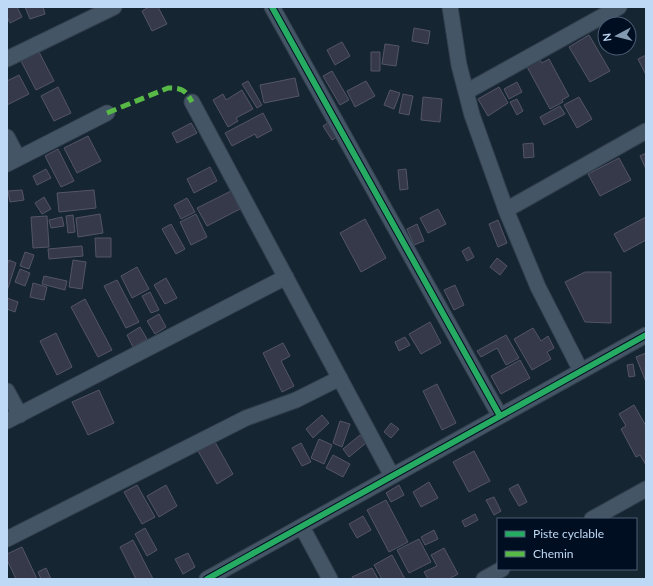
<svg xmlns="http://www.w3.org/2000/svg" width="653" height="586" font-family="Lato,sans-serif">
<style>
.building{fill:#363949;stroke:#545566}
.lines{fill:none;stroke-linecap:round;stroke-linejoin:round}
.minor-casing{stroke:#33404e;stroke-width:17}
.minor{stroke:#456;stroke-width:15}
.quiet{stroke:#58b947;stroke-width:5;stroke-dasharray:10 5;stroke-linecap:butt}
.cycleway-casing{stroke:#000e21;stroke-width:8}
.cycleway{stroke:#26ab63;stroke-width:6}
</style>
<rect width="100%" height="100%" fill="#162532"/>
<path class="building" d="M7,7H17L22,17L10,23L7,17Z
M25,7H43L45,14L30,19Z
M149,7H158L167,24L152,31L142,11Z
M414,28L430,31L428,44L412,41Z
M589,35L610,71L590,82L569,47Z
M342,42L350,56L335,65L327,50Z
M385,44L399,46L396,66L382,64Z
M39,52L54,81L36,90L21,61Z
M371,52H380V71H371Z
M646,55V75L638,59Z
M539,58L542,63L549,59L569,96L562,100L563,102L550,109L526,65Z
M332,71L349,100L340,105L323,76Z
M19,75L29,94L7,105V81Z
M295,78L299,96L264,103L260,85Z
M248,81L262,105L257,108L242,84Z
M366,81L375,96L355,107L347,91Z
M517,82L522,92L509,99L504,89Z
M58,87L71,113L54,121L41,96Z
M499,87L508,103L488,116L478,99Z
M242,90L253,109L236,118L238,121L228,127L213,100L223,94L226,100Z
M390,90L400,93L394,109L384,105Z
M403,94L413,96L409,115L399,113Z
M423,97L442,99L440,122L421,120Z
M579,97L592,119L577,128L564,105Z
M517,99L523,111L517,115L510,102Z
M560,106L565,114L544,125L540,117Z
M263,113L272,130L257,138L255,134L232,146L225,133Z
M331,121L340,135L332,140L323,126Z
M191,123L197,133L177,143L172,133Z
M88,136L101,161L77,173L64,148Z
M533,143L534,157L524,158L523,144Z
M58,149L74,181L61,187L45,156Z
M646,153V169L640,156Z
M619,158L631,180L600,196L588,174Z
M210,167L217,181L194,193L187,179Z
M46,169L51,178L37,185L33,176Z
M406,169L408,189L400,190L398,170Z
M22,190L24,200L10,202L8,191Z
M94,190L96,208L59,212L57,193Z
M231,191L240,209L207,226L197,208Z
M44,197L51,209L42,214L35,203Z
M187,198L195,212L181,219L174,205Z
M438,209L446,224L428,233L420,218Z
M100,214L103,233L78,237L76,218Z
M196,214L207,237L191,245L180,222Z
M73,215L75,232L68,233L66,216Z
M47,216L49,247L33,248L31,217Z
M62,217L64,226L51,228L49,220Z
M646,217V240L624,252L614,234Z
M365,219L386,258L361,272L340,233Z
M498,220L507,243L498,247L489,224Z
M171,224L185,249L176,254L162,229Z
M417,224L424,241L414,245L407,229Z
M95,238H111V257H96Z
M82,246L83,256L49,259L48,249Z
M469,247L474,257L467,261L462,251Z
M25,252L34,255L29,269L20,266Z
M497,258L507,266L500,275L490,267Z
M9,260L16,263L7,291V265Z
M73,260L86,262L82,289L69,287Z
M137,267L149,289L132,298L121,276Z
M20,269L30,273L25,286L15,282Z
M585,272H611V323L585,322L565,282Z
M44,276L67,281L65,290L42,284Z
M166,278L177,298L165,304L154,285Z
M117,280L139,322L126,328L104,286Z
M33,283L47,287L44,300L30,297Z
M455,285L464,305L454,310L444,290Z
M150,292L159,310L151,313L142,296Z
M7,298L18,302L15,312L7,309Z
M85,299L112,350L98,357L71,307Z
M159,314L166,327L155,334L147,321Z
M430,322L441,343L421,354L409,334Z
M140,327L147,339L133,347L127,335Z
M533,328L541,341L548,336L554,348L547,352L551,359L532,370L514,339Z
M56,333L72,367L57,375L40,341Z
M506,335L519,358L506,365L497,348L481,357L477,351Z
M405,337L410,345L399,351L395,342Z
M283,343L290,356L281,361L294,386L282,392L263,353Z
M646,353V382L636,357Z
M520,360L530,378L501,394L491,376Z
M633,364L635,376L629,377L627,365Z
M437,384L456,423L442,430L423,391Z
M99,390L114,423L88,435L72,402Z
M634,405L646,426V465L640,455L636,457L621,429L626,426L619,414Z
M322,415L329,423L313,438L306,429Z
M340,421L350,424L342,447L333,443Z
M391,423L399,429L391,438L384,432Z
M360,435L366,443L349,457L343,449Z
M319,439L332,445L324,464L311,458Z
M215,442L233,474L217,484L198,451Z
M301,443L311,462L302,466L292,448Z
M474,451L490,481L469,492L453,462Z
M333,455L350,464L343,477L326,468Z
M429,482L438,498L421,507L413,492Z
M518,484L527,502L519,506L509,489Z
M137,485L155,517L142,524L124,492Z
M166,485L177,506L159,517L147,496Z
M399,485L404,495L391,502L386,493Z
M494,497L501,511L494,515L486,500Z
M386,500L408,542L389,552L367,510Z
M475,514L478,520L465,527L462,521Z
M363,516L371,530L357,538L349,524Z
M145,528L157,550L147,556L135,534Z
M434,530L438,539L425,545L421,537Z
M419,539L431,562L409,573L397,550Z
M133,540L153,579H136L120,547Z
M22,547L37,579H16L7,560V554Z
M444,548L458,574L449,579H444L443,578L440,579H428L424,572L437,566L431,555Z
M188,553L195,567L183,574L175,559Z
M392,555L405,579H382L374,565Z
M46,568L51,579H41L38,572Z
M372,568L378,579H353L352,577Z"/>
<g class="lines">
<g class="minor-casing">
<path id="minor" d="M272,7L500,416
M450,7L459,65L472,115L506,210L538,287L581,371
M7,59L114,7
M466,92L619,7
M192,102L392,476
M7,137L18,158
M7,164L107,113
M506,210L646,131
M7,391L20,415
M7,421L286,277
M592,519L646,489
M302,527L330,579
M7,539L246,418L296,400L340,378
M207,579L646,335
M484,579L502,569"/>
</g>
<use href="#minor" class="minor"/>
<path class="quiet" d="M107,113L168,88C182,88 185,89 192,102"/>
<g class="cycleway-casing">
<path id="cycleway" d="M272,7L500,416
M207,579L646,335"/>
</g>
<use href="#cycleway" class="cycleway"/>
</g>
<rect width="653" height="586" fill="none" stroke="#bed9f5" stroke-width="16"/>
<rect x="497" y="518" width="140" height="52" fill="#000e21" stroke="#4c5f76"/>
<rect x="505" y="531" width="20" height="6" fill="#26ab63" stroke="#4c5f76"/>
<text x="533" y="538" font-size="12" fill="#bed9f5">Piste cyclable</text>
<rect x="505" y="551" width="20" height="6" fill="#58b947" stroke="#4c5f76"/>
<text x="533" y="558" font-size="12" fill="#bed9f5">Chemin</text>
<g transform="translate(617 36) rotate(263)"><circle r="19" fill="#000e21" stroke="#4c5f76"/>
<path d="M0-3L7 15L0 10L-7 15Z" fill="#839ab1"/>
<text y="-6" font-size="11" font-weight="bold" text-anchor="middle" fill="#bed9f5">N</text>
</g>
</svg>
